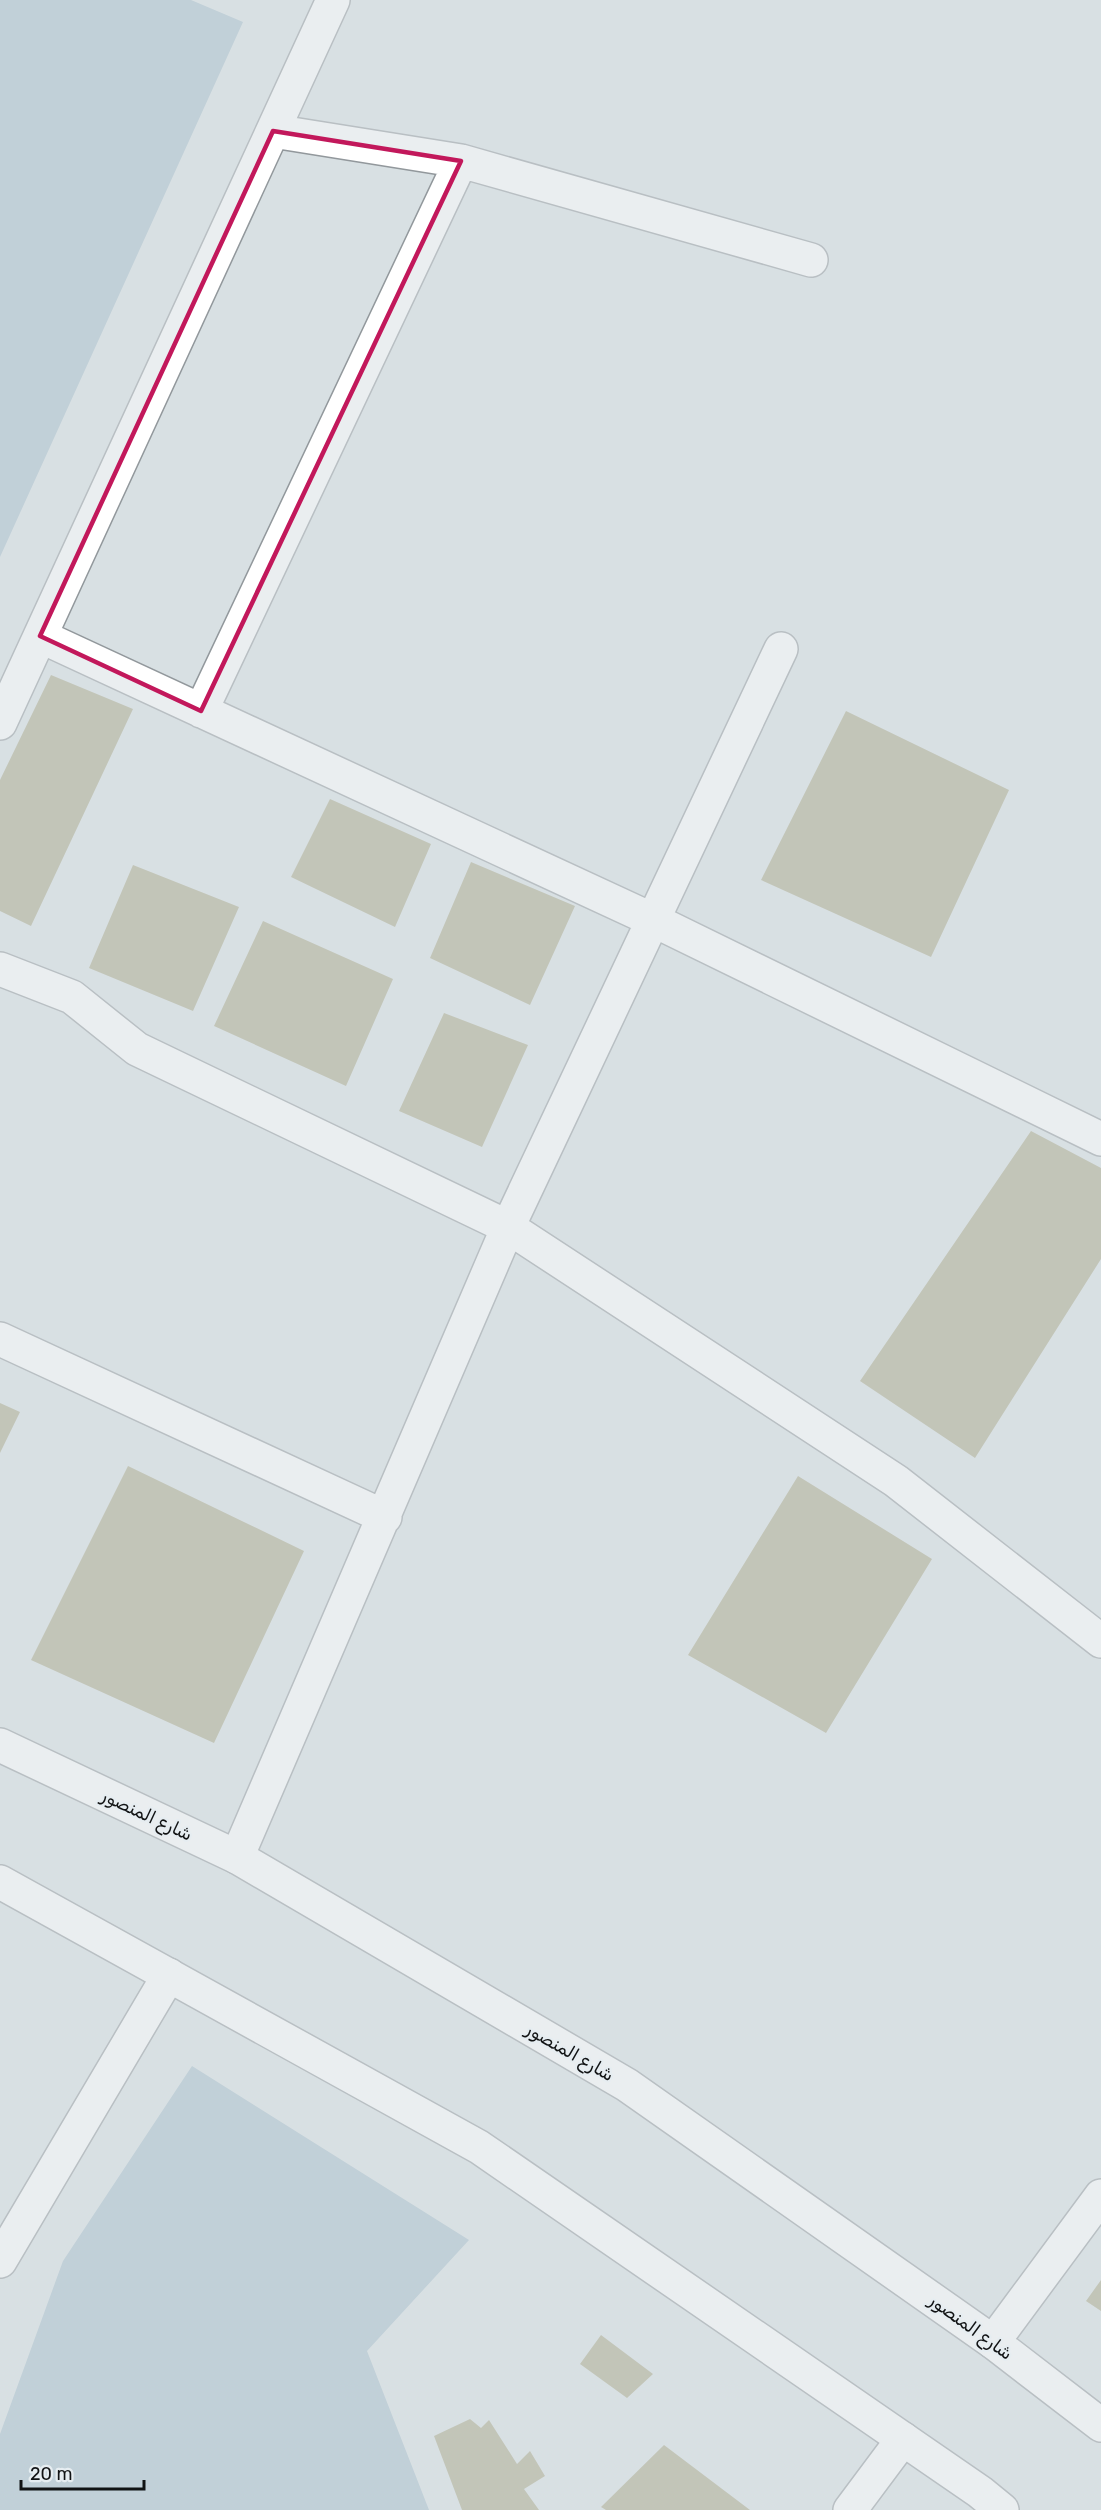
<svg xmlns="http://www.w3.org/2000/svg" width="1101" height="2510" font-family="Rubik,'Noto Sans Arabic',sans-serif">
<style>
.park{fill:#a4bcc9}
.building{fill:#a7a584}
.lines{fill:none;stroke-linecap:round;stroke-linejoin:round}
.street-casing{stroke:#92989c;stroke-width:36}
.primary-casing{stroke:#92989c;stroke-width:36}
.street{stroke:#fff;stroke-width:33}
.primary{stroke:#fff;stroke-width:33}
.marked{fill:none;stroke:#c2185b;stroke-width:4.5;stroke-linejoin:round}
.labels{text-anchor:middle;stroke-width:4.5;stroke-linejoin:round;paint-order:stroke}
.street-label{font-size:18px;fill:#111314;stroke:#e6edf1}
</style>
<rect width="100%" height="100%" fill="#d8e0e3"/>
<path class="park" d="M0,0H191L243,22L0,557Z
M192,2066L469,2240L367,2351L429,2510H0V2434L63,2261Z"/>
<path class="building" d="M51,675L133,709L31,926L0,911V780Z
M846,711L1009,790L931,957L761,880Z
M330,799L431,844L395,927L291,877Z
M471,862L575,906L530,1005L430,958Z
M133,865L239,907L193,1011L89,968Z
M263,921L393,979L346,1086L214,1026Z
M444,1013L528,1045L482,1147L399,1111Z
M1031,1131L1101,1168V1259L975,1458L860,1381Z
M0,1403L20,1412L0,1453Z
M128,1466L304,1551L214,1743L31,1660Z
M798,1476L932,1559L826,1733L688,1655Z
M1101,2280V2311L1086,2301Z
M601,2335L653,2374L627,2398L580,2364Z
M470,2419L481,2428L489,2420L517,2464L530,2451L545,2476L524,2489L539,2510H462L434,2436Z
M664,2445L750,2510H606L601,2507Z"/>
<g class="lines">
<g class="street-casing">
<path id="street" d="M273,131L461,161L811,260
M40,636L653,920L1101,1139
M201,711L461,161
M0,723L333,0
M0,969L72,997L137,1049L508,1227L896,1481L1101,1641
M0,1339L385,1517
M237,1857L508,1227L781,649
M0,2261L169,1975
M993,2342L1101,2196
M850,2510L903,2439"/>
</g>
<g class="primary-casing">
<path id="primary" d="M0,1745L237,1857L627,2085L993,2342L1101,2425
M0,1882L479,2147L980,2492L1002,2510"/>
</g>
<use href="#street" class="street"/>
<use href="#primary" class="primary"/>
</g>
<path d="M0 0H1101V2510H0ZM273,131L461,161L201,711L40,636Z" fill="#d8e0e3" fill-opacity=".55" fill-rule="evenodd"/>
<path class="marked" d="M273,131L461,161L201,711L40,636Z"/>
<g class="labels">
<g class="street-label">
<text transform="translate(147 1815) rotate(25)" y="6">شارع المنصور</text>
<text transform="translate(570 2052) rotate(30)" y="6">شارع المنصور</text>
<text transform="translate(971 2327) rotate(36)" y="6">شارع المنصور</text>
</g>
</g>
<path d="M21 2480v9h123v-9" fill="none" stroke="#111314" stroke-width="3"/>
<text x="30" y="2480" font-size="18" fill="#111314" stroke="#e6edf1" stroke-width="4.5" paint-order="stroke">20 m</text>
</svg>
